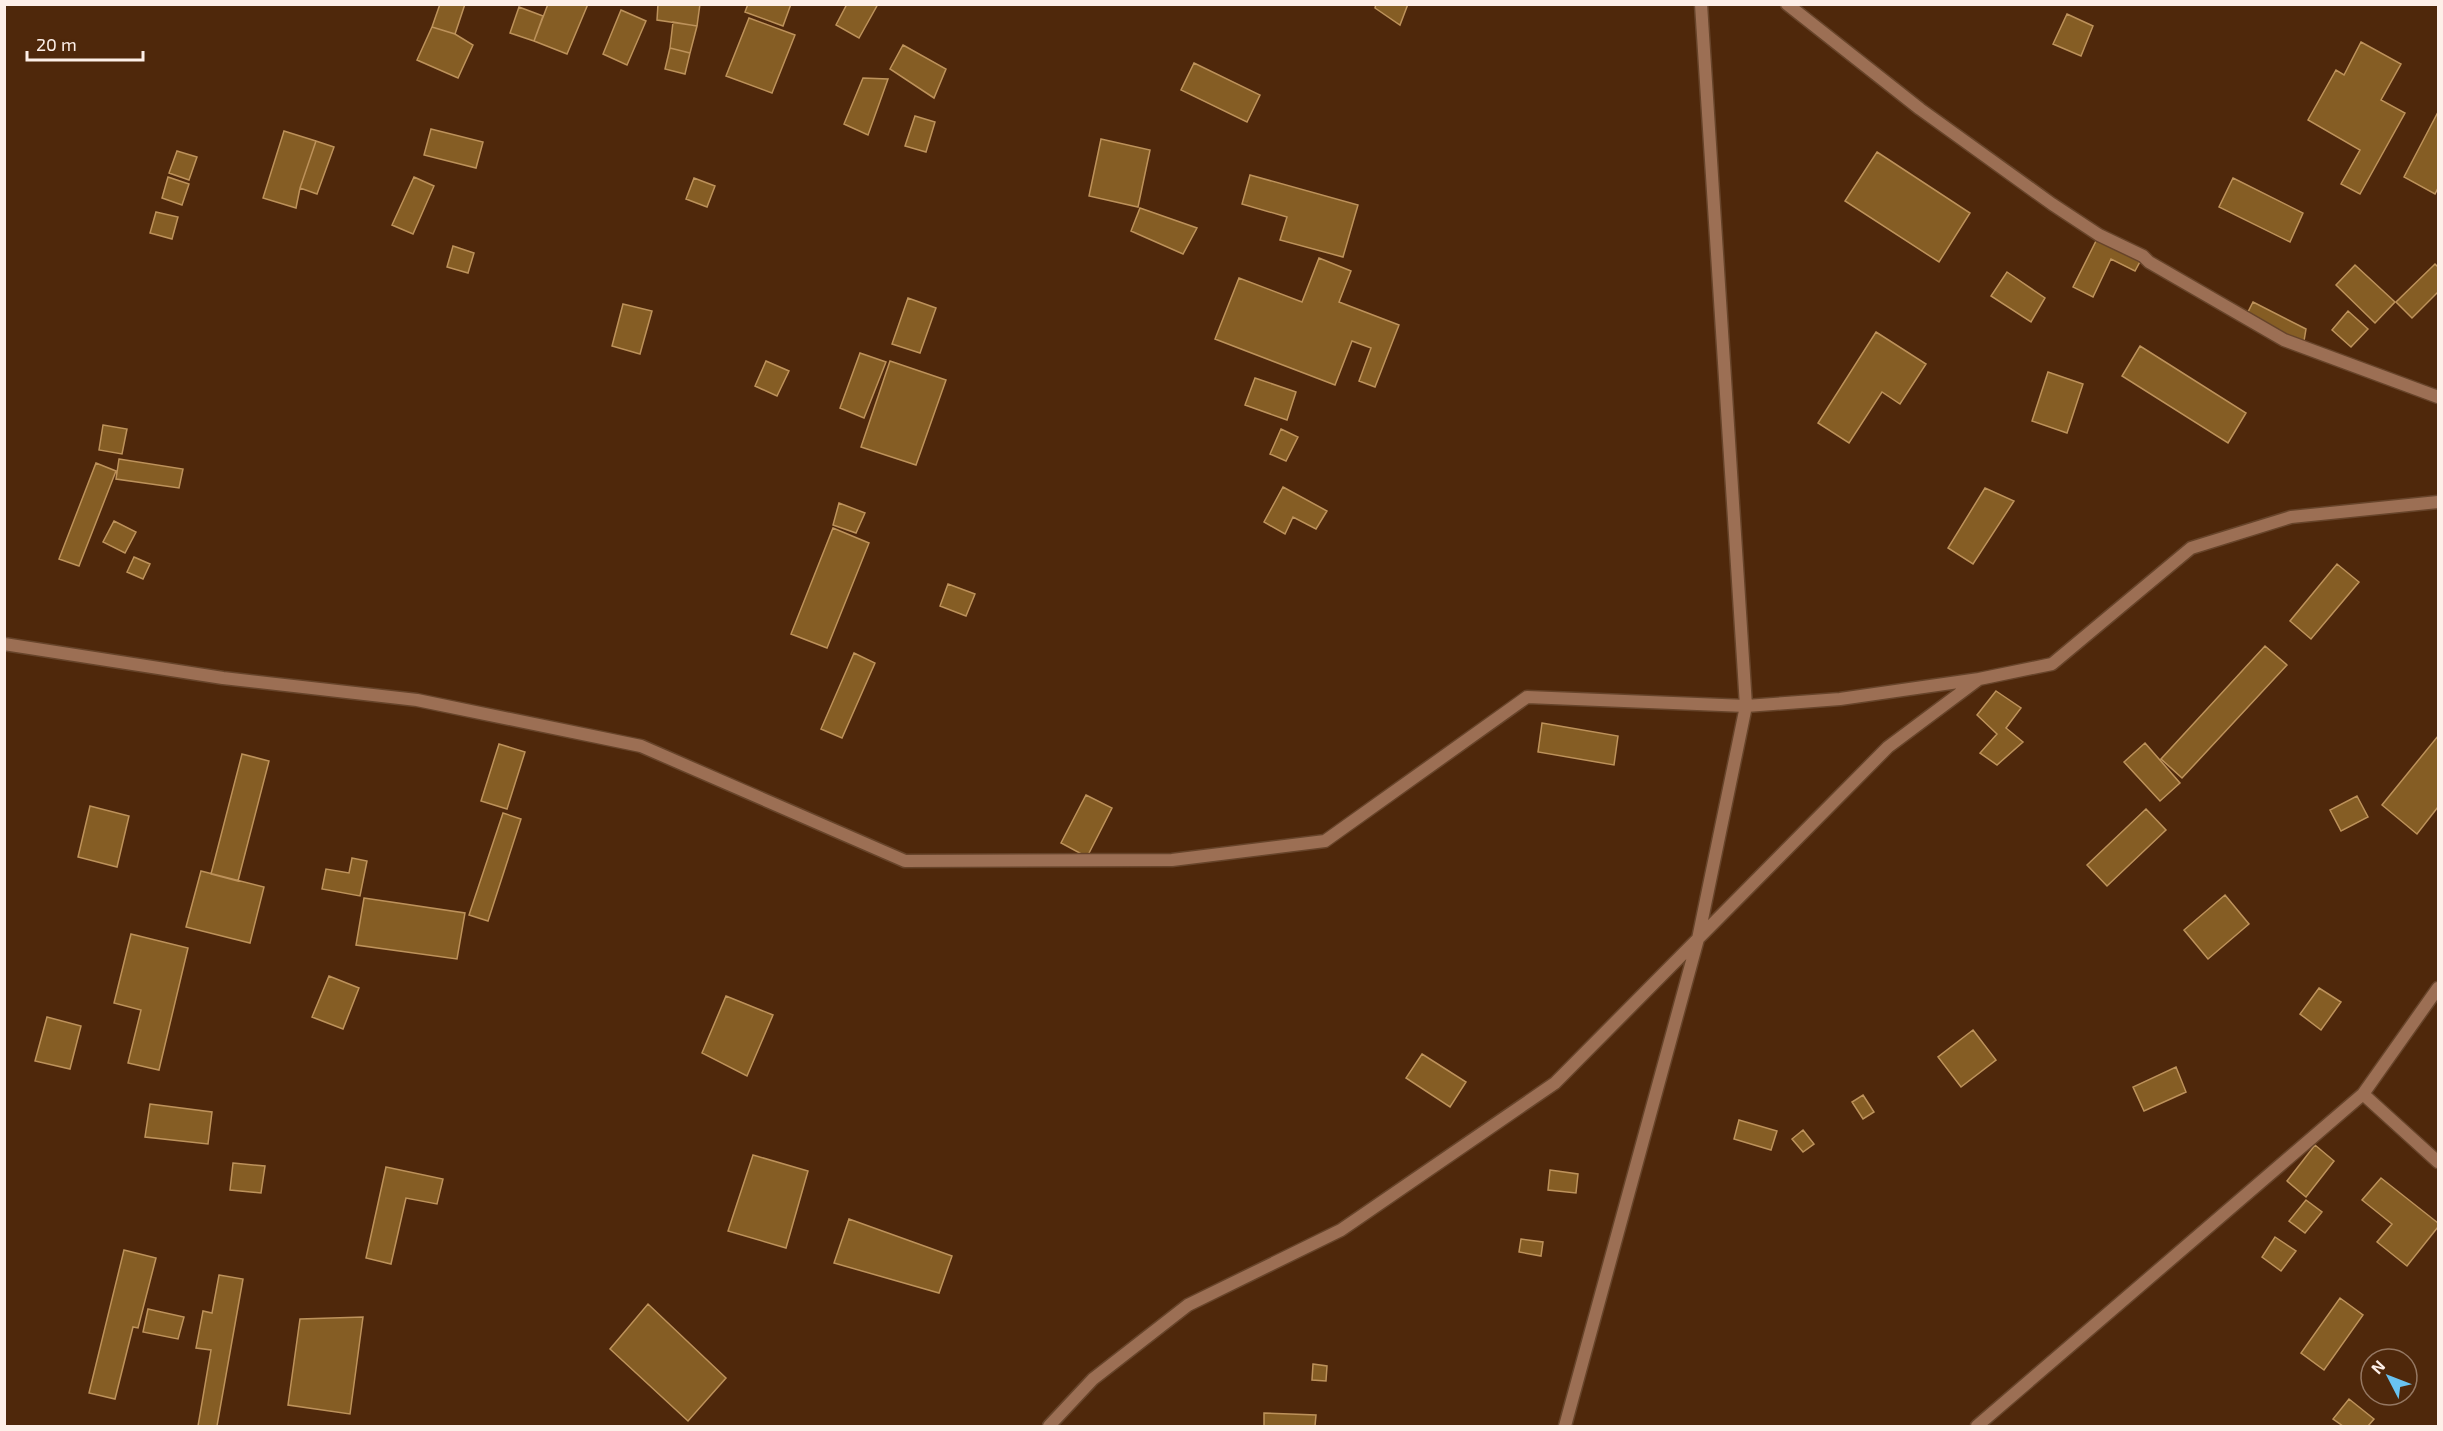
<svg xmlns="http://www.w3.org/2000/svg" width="2443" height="1431" font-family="'Exo 2',sans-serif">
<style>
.building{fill:#855d24;stroke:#bd925b;stroke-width:1.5}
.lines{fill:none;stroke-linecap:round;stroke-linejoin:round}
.minor-casing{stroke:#67442a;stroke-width:15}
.minor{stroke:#9c6f54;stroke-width:12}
</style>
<rect width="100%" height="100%" fill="#4f280b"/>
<path class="building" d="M440,4H465L455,34L432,27Z
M548,4H588L567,54L534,41Z
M658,4H700L697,26L657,20Z
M748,4H791L783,26L745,12Z
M847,4H878L859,38L836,25Z
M1376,4H1408L1400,25L1375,8Z
M519,7L543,16L534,41L510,33Z
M621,10L646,21L627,65L603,54Z
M2067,14L2093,26L2081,56L2053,44Z
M749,18L795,35L772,93L726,76Z
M673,22L697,26L690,53L670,48Z
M432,27L455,34L473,45L458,78L417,60Z
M2361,42L2401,64L2381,100L2405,113L2360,194L2341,184L2360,150L2308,120L2336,70L2344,75Z
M903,45L946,69L934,98L890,69Z
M670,48L690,53L685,74L665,69Z
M1194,63L1260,95L1247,122L1181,90Z
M863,78L888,79L868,135L844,124Z
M2438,112V188L2435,194L2404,177Z
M915,116L935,122L926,152L905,146Z
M431,129L483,142L476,168L424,155Z
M284,131L316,141L300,188L296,208L263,198Z
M1101,139L1150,150L1138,207L1089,196Z
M316,141L334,147L317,194L300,188Z
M177,151L197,157L189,180L169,173Z
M1877,152L1970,213L1939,262L1845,201Z
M1250,175L1358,205L1343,257L1280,240L1287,217L1242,204Z
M168,177L189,184L182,205L162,198Z
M414,177L434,186L413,234L392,225Z
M694,178L715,186L707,207L686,199Z
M2233,178L2303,213L2290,242L2219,207Z
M1140,208L1197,228L1183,254L1131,231Z
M156,212L178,217L172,239L150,233Z
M2099,235L2143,256L2135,271L2111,259L2093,297L2073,287Z
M453,246L474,253L468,273L447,267Z
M1319,258L1351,271L1339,302L1399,325L1375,387L1359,381L1371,348L1352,341L1335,385L1215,339L1239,278L1302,302Z
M2435,264L2438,267V292L2412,318L2396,302Z
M2355,265L2395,302L2375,323L2336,285Z
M2007,272L2045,298L2031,322L1991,296Z
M908,298L936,308L920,353L892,344Z
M2253,302L2306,329L2303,347L2245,318Z
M623,304L652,311L640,354L612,346Z
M2348,311L2368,329L2351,347L2332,330Z
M1876,332L1926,364L1900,404L1882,392L1849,443L1818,423Z
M2140,346L2246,413L2228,443L2122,376Z
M860,353L886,362L864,418L840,408Z
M766,361L789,371L777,396L755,386Z
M890,361L946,380L916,465L861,447Z
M2048,372L2083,384L2067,433L2032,421Z
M1255,378L1296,392L1287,420L1245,405Z
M103,425L127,429L122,454L99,450Z
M1281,429L1298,437L1286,461L1270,454Z
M119,459L183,469L179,488L116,479Z
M96,463L116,471L79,566L59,559Z
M1283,487L1327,511L1316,529L1293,517L1285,534L1264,522Z
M1985,488L2014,501L1973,564L1948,548Z
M839,503L865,513L856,533L833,525Z
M114,521L136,532L125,553L103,542Z
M833,528L869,543L827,648L791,634Z
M134,557L150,564L143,579L127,572Z
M2337,564L2359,582L2311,639L2290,621Z
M948,584L975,594L966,616L940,606Z
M2265,646L2287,665L2182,778L2161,759Z
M854,653L875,663L842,738L821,729Z
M1996,691L2021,708L2006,728L2023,742L1997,765L1980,753L1997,734L1977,715Z
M1542,723L1618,736L1614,765L1538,752Z
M2438,736V807L2417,834L2382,805Z
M2145,743L2180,783L2160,801L2124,762Z
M499,744L525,752L507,809L481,801Z
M242,754L269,761L238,881L211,874Z
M1086,795L1112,808L1087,857L1061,843Z
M2357,796L2368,817L2341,831L2330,810Z
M90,806L129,816L117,867L78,857Z
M2146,809L2166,830L2107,886L2087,865Z
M503,813L521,819L488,921L469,915Z
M352,858L367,861L360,896L322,889L326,869L349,873Z
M201,871L264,887L250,943L186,927Z
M2225,895L2249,924L2208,959L2184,930Z
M364,898L465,913L457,959L356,945Z
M131,934L188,948L159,1070L128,1063L141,1010L114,1003Z
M329,976L359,988L343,1029L312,1017Z
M2319,988L2341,1002L2321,1030L2300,1014Z
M726,996L773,1015L747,1076L702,1053Z
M47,1017L81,1026L70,1069L35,1061Z
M1973,1030L1996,1060L1961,1087L1938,1057Z
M1422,1054L1466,1082L1450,1107L1406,1078Z
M2176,1067L2186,1092L2144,1111L2133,1087Z
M1863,1095L1874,1112L1863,1119L1852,1102Z
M150,1104L212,1112L208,1144L145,1137Z
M1739,1120L1777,1131L1771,1150L1734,1139Z
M1803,1130L1814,1144L1803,1152L1792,1139Z
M2315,1145L2334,1161L2306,1197L2287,1181Z
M753,1155L808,1171L786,1248L728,1231Z
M233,1163L265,1166L261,1193L230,1190Z
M386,1167L443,1179L437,1204L406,1198L391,1264L366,1258Z
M1550,1170L1578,1174L1576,1193L1548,1190Z
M2381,1178L2438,1223V1227L2407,1266L2377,1242L2392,1224L2362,1200Z
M2306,1200L2322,1212L2305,1233L2289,1221Z
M849,1219L952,1256L939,1293L834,1263Z
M2275,1237L2296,1251L2281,1271L2262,1257Z
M1521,1239L1543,1242L1541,1256L1519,1252Z
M124,1250L156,1258L138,1328L133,1327L115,1399L89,1393Z
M219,1275L243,1279L217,1426H198L211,1350L196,1348L203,1311L212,1313Z
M2340,1298L2363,1315L2324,1370L2301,1353Z
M648,1304L726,1378L688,1421L610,1349Z
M148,1309L184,1317L178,1339L143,1332Z
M363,1317L350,1414L288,1405L300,1319Z
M1313,1364L1327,1366L1326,1381L1312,1380Z
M2349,1399L2374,1419L2368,1426H2343L2333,1419Z
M1264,1413L1316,1415L1315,1426H1264Z"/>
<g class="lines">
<g class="minor-casing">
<path id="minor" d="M1787,4L1920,109L2052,204L2099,235L2143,256L2149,262L2284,340L2438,397
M4,644L223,678L417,700L641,746L905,861L1172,860L1325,841L1527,697L1746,706L1840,699L1979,679
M2363,1094L2438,1162
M1049,1426L1093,1379L1188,1305L1341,1230L1555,1083L1888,747L1979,679L2052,664L2191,548L2291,517L2438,502
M1565,1426L1698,939L1746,706L1701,4
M1977,1426L2363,1094L2438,988"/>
</g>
<use href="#minor" class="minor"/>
</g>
<rect width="2443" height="1431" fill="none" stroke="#fdefe8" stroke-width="12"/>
<g transform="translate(2389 1377) rotate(312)"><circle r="28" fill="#4f280b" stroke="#957863" stroke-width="1.5"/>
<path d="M0-4.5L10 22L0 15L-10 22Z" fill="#69c3f1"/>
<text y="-9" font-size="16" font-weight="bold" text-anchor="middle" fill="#fdefe8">N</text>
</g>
<path d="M27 51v9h116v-9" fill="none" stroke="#fdefe8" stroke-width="3"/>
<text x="36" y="51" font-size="18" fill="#fdefe8" stroke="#4f280b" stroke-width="4.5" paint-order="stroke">20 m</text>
</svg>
